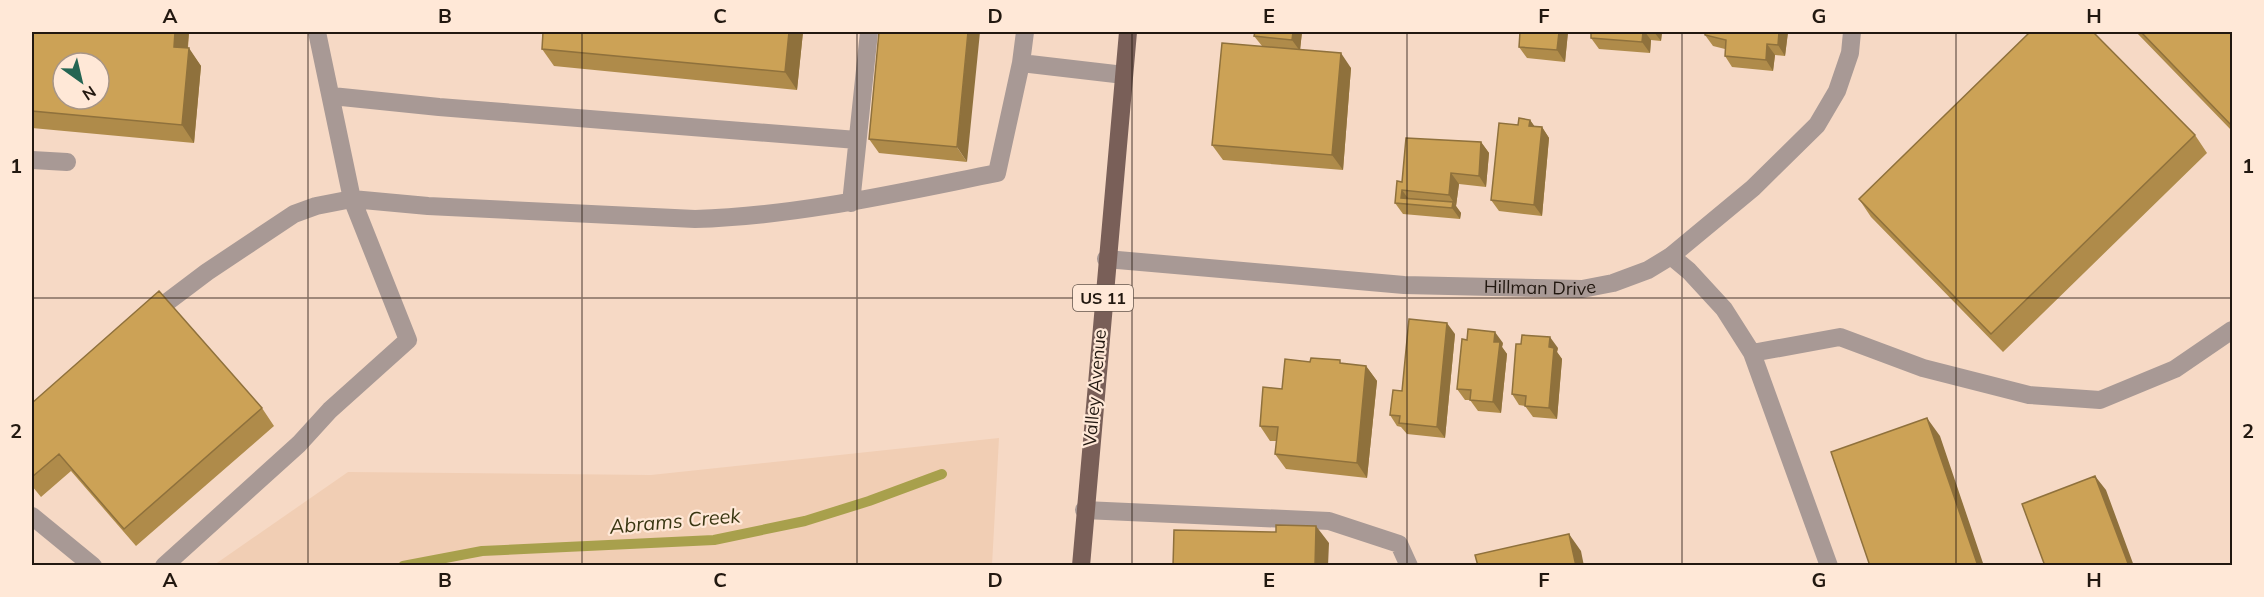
<svg xmlns="http://www.w3.org/2000/svg" width="2264" height="597" font-family="Mulish,sans-serif">
<style>
.built{fill:#f1ceb4}
.lines{fill:none;stroke-linecap:round;stroke-linejoin:round}
.stream{stroke:#a8a04c;stroke-width:10}
.lane{stroke:#a89995;stroke-width:18}
.street{stroke:#a89995;stroke-width:18}
.primary{stroke:#795f58;stroke-width:18}
.wall{fill:#af8b4a}
.shaded-wall{fill:#8f713c}
.building{fill:#cca256;stroke:#8f713c;stroke-width:1.5;fill-rule:evenodd}
.grid{fill:none;stroke:#221810;stroke-width:1.5;stroke-opacity:0.55}
.labels{text-anchor:middle;stroke-width:4.5;stroke-linejoin:round;paint-order:stroke}
.shield{fill:#ffe8d7;stroke:#64564c;stroke-width:1.5}
.shield-label{font-size:16px;font-weight:bold;fill:#221810}
.street-label{font-size:18px;fill:#221810;stroke:#ffe8d7}
.water-label{font-size:20px;font-style:italic;fill:#393611;stroke:#ffe8d7}
.neatline{fill:none;stroke:#221810;stroke-width:2}
.grid-label{font-size:20px;text-anchor:middle;font-weight:bold;fill:#221810}
</style>
<rect width="100%" height="100%" fill="#f6d9c5"/>
<path class="built" d="M999,438L992,565H214L348,472L651,475Z"/>
<g class="lines">
<path class="stream" d="M403,566L482,551L714,540L805,521L869,501L942,474"/>
<path class="lane" d="M1021,63L1124,75
M332,96L439,107L857,140
M32,160L67,162
M851,203L869,32
M1671,256L1689,271L1724,309L1752,353L1829,566
M150,315L207,272L294,214L316,206L352,199L317,32
M1752,353L1840,337L1923,368L2029,395L2100,400L2175,369L2232,330
M1084,510L1329,521L1399,544L1409,566
M32,516L93,566
M164,566L299,444L330,410L408,340L352,199L428,206L695,219C798,216 897,193 997,173L1021,63L1025,32"/>
<path class="street" id="s1" d="M1106,259L1404,285L1582,289L1613,283L1648,270L1671,256L1753,188L1817,125L1837,91L1850,53L1852,32"/>
<path class="primary" d="M1081,566L1128,32"/>
</g>
<path class="wall" d="M32,32H189L188,48L201,66L194,143L32,128Z
M543,32H803L797,90L554,66L542,49Z
M879,32L967,162L879,153L869,139Z
M1255,32H1302L1300,49L1351,68L1343,170L1223,160L1212,145L1262,46L1254,36Z
M1520,32H1568L1565,62L1527,58L1519,47Z
M1591,32H1662L1661,41L1651,40L1650,53L1599,49L1591,38Z
M1788,32L1785,56L1775,55L1773,71L1732,67L1725,56V49L1713,46L1705,35Z
M2136,32H2232V131Z
M1530,120L1534,126L1542,127L1549,138L1542,216L1499,211L1491,200L1518,125Z
M2195,135L2207,153L2003,352L1871,217L1859,199Z
M1481,142L1489,153L1486,187L1459,184L1456,206L1461,213L1460,219L1403,214L1395,203L1402,182Z
M1455,334L1445,438L1407,434L1401,427L1397,426L1390,415Z
M1503,343L1502,347L1507,354L1501,413L1478,411L1470,400H1465L1457,389Z
M1558,348L1557,352L1562,359L1557,419L1533,417L1525,406L1519,405L1512,394Z
M1310,362L1366,366L1377,381L1367,478L1286,469L1275,454L1277,441H1270L1260,426L1282,389Z
M32,403L262,408L274,426L136,546L71,471L41,497L32,486Z"/>
<path class="shaded-wall" d="M175,32H189L186,64L174,47Z
M789,32H803L797,90L785,72Z
M968,32H980L967,162L957,147Z
M1293,32H1302L1300,51L1292,40Z
M1559,32H1568L1565,62L1557,50Z
M1643,32H1645L1651,40L1650,53L1642,42Z
M1654,32H1662L1661,41Z
M1779,32H1788L1785,56L1778,45Z
M1767,44L1775,55L1773,71L1766,60Z
M189,48L201,66L194,143L182,125Z
M1341,53L1351,68L1343,170L1332,155Z
M1530,120L1538,131L1529,126Z
M1542,127L1549,138L1542,216L1534,205Z
M1481,142L1489,153L1486,187L1479,176Z
M1451,173L1459,184L1456,206L1449,195Z
M1402,190L1410,201L1401,198Z
M1453,202L1461,213L1460,219L1452,208Z
M1447,323L1455,334L1445,438L1437,427Z
M1495,332L1503,343L1502,347L1507,354L1501,413L1493,402L1494,342Z
M1550,337L1558,348L1557,352L1562,359L1557,419L1549,408V347Z
M1366,366L1377,381L1367,478L1357,463Z
M1927,418L1940,436L1984,566H1978Z
M2095,476L2106,490L2134,566H2129Z
M1316,526L1329,543L1328,566H1315Z
M1569,534L1581,551L1584,566H1576Z"/>
<path class="building" d="M32,32H175L174,47L189,48L182,125L32,111ZM63,63H99V99H63Z
M543,32H789L785,72L542,49Z
M879,32H968L957,147L869,139Z
M1255,32H1293L1292,40L1254,36Z
M1520,32H1559L1557,50L1519,47Z
M1591,32H1643L1642,42L1591,38Z
M1705,32H1779L1778,45L1767,44L1766,60L1725,56L1726,40L1705,35Z
M2030,32H2093L2195,135L1991,334L1859,199Z
M2141,32H2232V126Z
M1222,43L1341,53L1332,155L1212,145Z
M1519,118L1530,120L1529,126L1542,127L1534,205L1491,200L1499,123L1518,125Z
M1406,138L1481,142L1479,176L1451,173L1449,195L1402,190L1401,198L1453,202L1452,208L1395,203L1397,181L1402,182Z
M159,291L262,408L124,529L59,454L32,477V403Z
M1409,319L1447,323L1437,427L1399,423L1400,416L1390,415L1393,390L1402,391Z
M1468,329L1495,332L1494,342H1500L1493,402L1470,400L1471,390L1457,389L1462,339L1467,340Z
M1522,335L1550,337L1549,347L1554,348L1549,408L1525,406L1526,396L1512,394L1516,344H1521Z
M1311,358L1340,360V363L1366,366L1357,463L1275,454L1278,427L1260,426L1263,387L1282,389L1285,359L1310,362Z
M1927,418L1978,566H1870L1831,452Z
M2095,476L2129,566H2045L2022,504Z
M1276,525L1316,526L1315,566H1173L1174,530L1276,532Z
M1569,534L1576,566H1478L1475,555Z"/>
<path class="grid" d="M308,32V566M582,32V566M857,32V566M1132,32V566M1407,32V566M1682,32V566M1956,32V566M32,298H2232"/>
<g class="labels">
<rect class="shield" x="1073" y="285" width="60" height="26" rx="4.5"/>
<g class="shield-label">
<text x="1103" y="304">US 11</text>
</g>
<g class="street-label">
<text dy="6" stroke="none"><textPath href="#s1" startOffset="435">Hillman Drive</textPath></text>
<text transform="translate(1095 388) rotate(-85)" y="6">Valley Avenue</text>
</g>
<g class="water-label">
<text transform="translate(675 521) rotate(-5)" y="7">Abrams Creek</text>
</g>
</g>
<rect width="2264" height="597" fill="none" stroke="#ffe8d7" stroke-width="66"/>
<g transform="translate(81 81) rotate(146)"><circle r="28" fill="#ffe8d7" stroke="#a79587" stroke-width="1.5"/>
<path d="M0-4.5L10 22L0 15L-10 22Z" fill="#246553"/>
<text y="-9" font-size="16" font-weight="bold" text-anchor="middle" fill="#221810">N</text>
</g>
<rect x="33" y="33" width="2198" height="531" class="neatline"/>
<g class="grid-label">
<text x="170" y="23">A</text>
<text x="445" y="23">B</text>
<text x="720" y="23">C</text>
<text x="995" y="23">D</text>
<text x="1269" y="23">E</text>
<text x="1544" y="23">F</text>
<text x="1819" y="23">G</text>
<text x="2094" y="23">H</text>
<text x="16" y="173">1</text>
<text x="2248" y="173">1</text>
<text x="16" y="438">2</text>
<text x="2248" y="438">2</text>
<text x="170" y="587">A</text>
<text x="445" y="587">B</text>
<text x="720" y="587">C</text>
<text x="995" y="587">D</text>
<text x="1269" y="587">E</text>
<text x="1544" y="587">F</text>
<text x="1819" y="587">G</text>
<text x="2094" y="587">H</text>
</g>
</svg>
